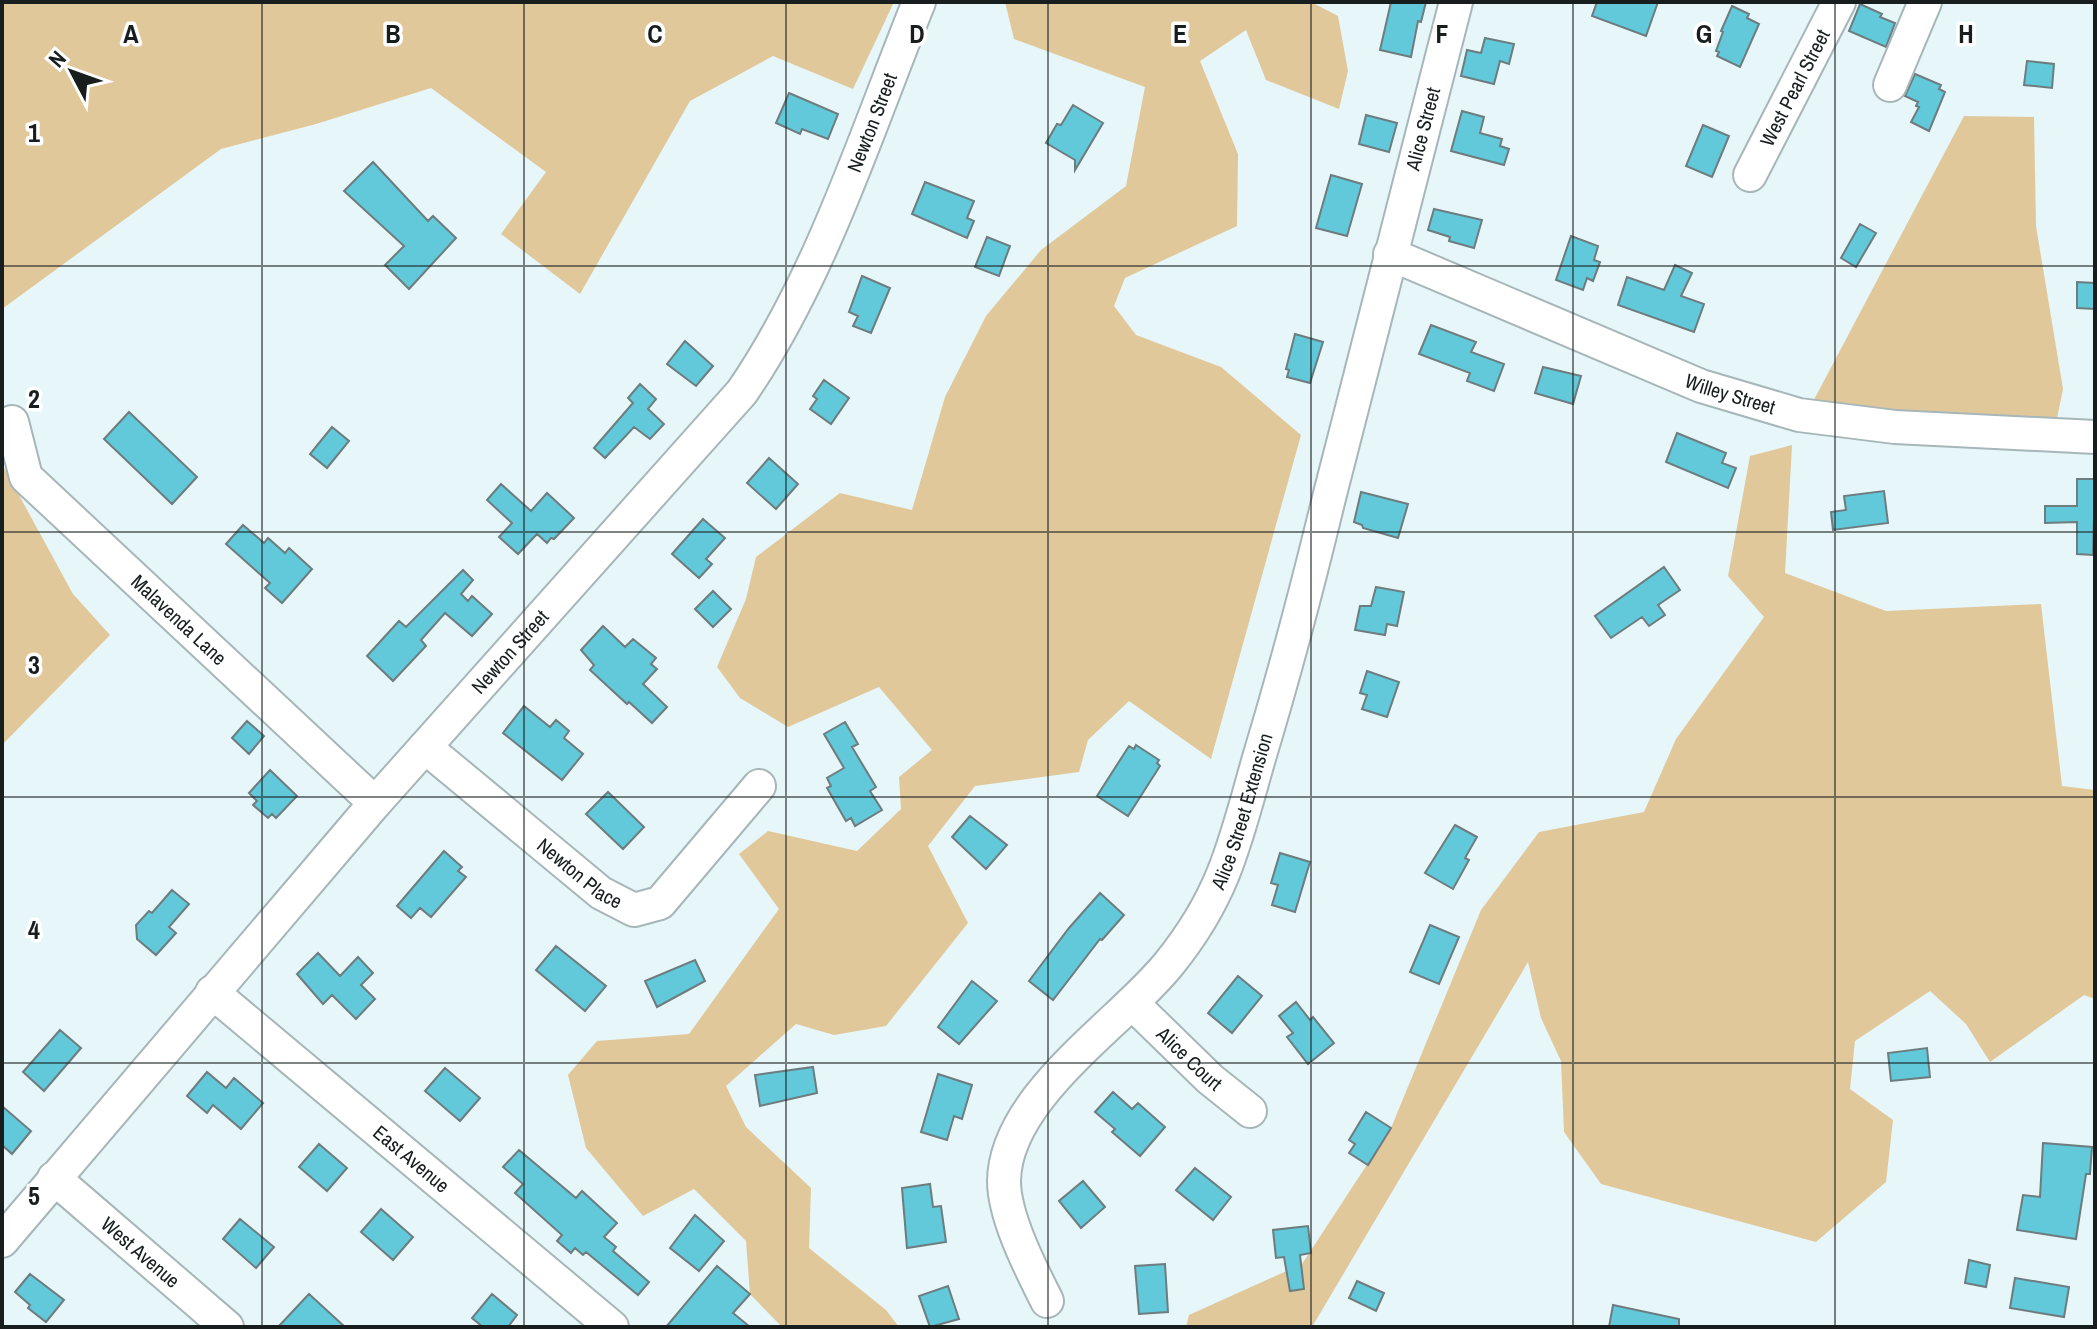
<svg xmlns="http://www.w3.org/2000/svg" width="2097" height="1329" font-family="'Archivo Narrow',sans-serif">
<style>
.green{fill:#e1c89b}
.building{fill:#61c9d9;stroke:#6d7c7e;stroke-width:2}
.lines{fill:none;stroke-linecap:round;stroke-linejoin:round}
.minor-casing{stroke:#a7b6b8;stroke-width:36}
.minor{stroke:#fff;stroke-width:32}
.grid{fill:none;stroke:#181d1e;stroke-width:2;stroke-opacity:0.55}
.labels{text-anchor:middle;stroke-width:7;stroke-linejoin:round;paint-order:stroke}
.street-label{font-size:20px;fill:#181d1e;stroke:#fff}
.grid-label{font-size:26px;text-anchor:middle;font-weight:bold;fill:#181d1e;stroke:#fff;stroke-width:7;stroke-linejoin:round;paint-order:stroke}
</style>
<rect width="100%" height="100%" fill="#e6f6f9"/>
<path class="green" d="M2,2H894L853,89L773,56L690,101L580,294L501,234L546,172L431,88L316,124L221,149L2,309Z
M1005,2H1311L1338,16L1348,71L1339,109L1266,80L1246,30L1200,61L1238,154L1237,226L1125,278L1114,306L1136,335L1221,367L1301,435L1211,759L1129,701L1088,740L1079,772L975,786L928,846L968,923L886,1026L834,1035L796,1024L726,1086L746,1127L811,1188L809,1248L886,1310L899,1327H782L750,1294L746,1241L694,1189L643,1216L586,1148L568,1075L597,1041L689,1034L779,909L739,854L768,831L857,851L901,809L899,777L932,750L879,687L788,727L740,698L717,667L746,599L756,557L840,493L912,510L945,397L986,316L1041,250L1126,186L1145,87L1014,39Z
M1964,116L2034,117L2036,226L2063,389L2057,418L1918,419L1808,411Z
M1792,445L1785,573L1886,611L2041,604L2062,786L2095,790V999L2084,995L1990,1062L1966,1024L1930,991L1855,1041L1850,1089L1893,1120L1886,1182L1816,1242L1601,1184L1564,1132L1561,1061L1541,1018L1528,962L1312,1327H1186L1189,1315L1302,1264L1391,1128L1481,910L1539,832L1644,812L1676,739L1764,617L1728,576L1750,456Z
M2,464L73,594L110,635L2,745Z"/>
<path class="building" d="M1391,2H1426L1421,22L1418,21L1411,57L1380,50Z
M1597,2H1658L1646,36L1592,16Z
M1860,4L1882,14L1880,17L1895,23L1886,47L1849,31Z
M1732,6L1749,14L1747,18L1759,24L1740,67L1717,56L1719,52L1716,51L1723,32L1721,31Z
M1485,38L1514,44L1509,64L1500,61L1494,84L1461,76L1467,50L1481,53Z
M2027,61L2054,64L2052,88L2024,85Z
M1915,74L1941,85L1939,89L1945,92L1929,131L1911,122L1919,107L1916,106L1918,102L1905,96Z
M789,93L838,114L828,139L802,129L800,134L776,123Z
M1073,105L1103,123L1075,170V160L1046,143L1057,124L1061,125Z
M1462,111L1484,117L1480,133L1502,139L1500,146L1509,149L1504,165L1451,151Z
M1366,115L1397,123L1389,152L1359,144Z
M1703,125L1729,136L1712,177L1686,166Z
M373,162L428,221L433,216L456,238L409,289L385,265L404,246L344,191Z
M1331,175L1362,184L1347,236L1316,228Z
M925,182L974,201L967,218L974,221L967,238L912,214Z
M1434,209L1482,220L1474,248L1449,241L1450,237L1428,230Z
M1860,224L1876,233L1856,267L1841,258Z
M1571,236L1598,246L1594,260L1600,262L1593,281L1587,278L1583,290L1556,280Z
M987,237L1010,246L999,276L975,267Z
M1675,265L1692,273L1681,296L1704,304L1694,332L1618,305L1627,277L1664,290Z
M862,276L890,288L871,333L853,326L858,316L849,312Z
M2077,282L2095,283V309L2077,308Z
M1431,325L1476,342L1471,352L1504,364L1494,391L1467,381L1470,373L1419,354Z
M1295,334L1323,342L1310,383L1287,377L1289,370L1286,369Z
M685,341L713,366L696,386L667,364Z
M1543,367L1581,376L1573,404L1535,393Z
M824,380L849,398L831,424L810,409L817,399L813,396Z
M640,384L656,399L648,409L664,424L650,439L634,427L605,458L594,448L633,403L628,398Z
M129,412L197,477L172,504L104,439Z
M332,427L349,441L327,468L310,454Z
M1677,433L1726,453L1722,463L1736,468L1728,488L1666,462Z
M769,458L798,484L776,509L747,483Z
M2077,479H2095L2093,555L2077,554V522L2045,523V506H2077Z
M501,484L531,511L547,493L574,518L554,539L551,538L547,543L537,534L518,554L499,537L512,523L487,500Z
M1884,491L1888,523L1833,530L1831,512L1846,510L1844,496Z
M1361,492L1408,504L1398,538L1363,528L1362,525L1354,522Z
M703,519L725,538L706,559L712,564L699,578L672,554Z
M243,525L264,543L268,538L285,553L289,548L312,569L282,603L265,588L270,583L226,544Z
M1664,567L1680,590L1658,605L1665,615L1649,626L1642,617L1611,638L1595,616Z
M463,570L473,580L461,594L468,601L472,596L492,614L472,636L445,613L421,640L426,646L393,681L367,656L399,621L406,627Z
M1376,587L1404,592L1397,626L1387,624L1385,635L1355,630L1360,606H1371Z
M713,591L731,609L713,627L695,609Z
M603,626L625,647L633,639L656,658L651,664L657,669L643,684L667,707L652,723L629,702L627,704L590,670L594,665L581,650Z
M1367,671L1399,682L1387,717L1362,709L1367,695L1360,693Z
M524,706L550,727L556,720L569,731L564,738L583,754L562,780L503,733Z
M247,721L264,736L249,754L232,738Z
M845,722L858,744L852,747L876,787L870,791L882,810L855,826L851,818L846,821L827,788L831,786L827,778L844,768L824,734Z
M1136,745L1159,760L1157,763L1160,766L1128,816L1097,796L1129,746L1134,749Z
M270,770L297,796L276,818L272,814L268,818L253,805L257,801L249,793Z
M608,792L644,827L623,849L586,814Z
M970,816L1007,845L986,869L952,837Z
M1455,825L1477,837L1465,858L1469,860L1453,889L1425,873Z
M444,851L462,867L458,871L466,877L431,917L420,908L411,918L397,906Z
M1280,853L1310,862L1295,912L1272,905L1278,885L1271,883Z
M172,890L189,904L169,927L176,933L156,955L137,939L136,925L149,911L152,913Z
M1100,893L1124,915L1102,940L1100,939L1053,1000L1029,981L1069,928Z
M1430,925L1459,937L1439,984L1410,972Z
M556,946L606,986L585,1011L536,970Z
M318,953L340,976L358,957L373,973L361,985L375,999L356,1019L332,995L323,1004L297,974Z
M695,960L705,981L657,1007L645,981Z
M1238,976L1262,996L1232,1033L1208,1013Z
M972,981L997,1001L959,1044L938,1027Z
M1296,1002L1310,1020L1313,1017L1334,1043L1308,1064L1287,1037L1293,1033L1279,1016Z
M60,1030L81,1048L44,1091L23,1072Z
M1927,1048L1930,1077L1891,1081L1888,1053Z
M813,1067L817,1093L760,1106L755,1075Z
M445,1068L480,1098L460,1121L425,1091Z
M207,1072L226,1088L234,1078L263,1103L241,1129L213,1105L207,1113L187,1096Z
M938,1074L972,1085L962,1119L954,1116L947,1140L921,1132Z
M1113,1092L1132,1109L1138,1103L1165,1127L1140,1156L1112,1132L1115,1129L1095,1112Z
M2,1106L31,1131L12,1154L2,1145Z
M1366,1112L1391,1128L1368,1165L1349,1153L1355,1144L1349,1140Z
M2043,1143L2092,1147L2090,1174H2086L2076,1239L2017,1230L2023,1195L2040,1197Z
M319,1144L347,1168L327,1191L299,1167Z
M519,1150L576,1198L582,1191L617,1223L604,1237L616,1247L613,1251L649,1282L638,1295L586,1252L583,1255L575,1248L571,1253L557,1241L562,1235L515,1193L523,1184L503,1167Z
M1195,1168L1231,1197L1213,1220L1176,1190Z
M1083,1181L1105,1207L1081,1228L1059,1201Z
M930,1184L933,1207L941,1206L946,1242L907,1248L902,1188Z
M381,1209L413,1237L393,1260L361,1232Z
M695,1215L724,1241L699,1271L670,1248Z
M240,1219L274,1247L256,1268L223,1239Z
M1308,1226L1311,1253L1300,1255L1304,1289L1290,1291L1284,1257L1276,1258L1273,1230Z
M1969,1260L1990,1265L1986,1287L1965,1283Z
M1165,1264L1168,1312L1139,1314L1135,1266Z
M717,1266L750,1294L733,1313L750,1327H666Z
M30,1274L64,1300L46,1322L28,1308L30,1305L15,1292Z
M2015,1278L2069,1287L2064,1317L2010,1308Z
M1357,1281L1384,1293L1376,1311L1349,1298Z
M948,1286L959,1319L930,1327L919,1296Z
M309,1294L345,1327H278Z
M492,1294L517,1315L508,1327H483L472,1318Z
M1613,1305L1679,1319V1327H1609Z"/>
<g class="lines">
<g class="minor-casing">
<g id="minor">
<path d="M1890,85L1925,2"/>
<path id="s1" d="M1750,175L1839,2"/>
<path id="s2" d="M1390,254L1701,386L1799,415L1895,427L2095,437"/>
<path id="s3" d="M12,422L26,477L375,803"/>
<path id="s4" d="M425,747L601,893L634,910L660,903L759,786"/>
<path id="s5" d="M212,992L612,1327"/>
<path id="s6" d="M1132,1003L1210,1079L1250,1111"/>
<path id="s7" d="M54,1178L227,1327"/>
<path id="s8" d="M2,1241L375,803L742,392C822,275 866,133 919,2"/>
<path id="s9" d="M1047,1301C1031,1269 1004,1217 1004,1181C1005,1097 1119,1025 1168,965C1190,938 1210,906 1223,874C1238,837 1248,796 1259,758C1285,672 1308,585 1329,498C1370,332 1413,167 1456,2"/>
</g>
</g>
<use href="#minor" class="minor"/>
</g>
<path class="grid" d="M262,2V1327M524,2V1327M786,2V1327M1048,2V1327M1311,2V1327M1573,2V1327M1835,2V1327M2,266H2095M2,532H2095M2,797H2095M2,1063H2095"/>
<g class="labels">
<g class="street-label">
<text dy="7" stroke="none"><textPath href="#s1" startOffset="98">West Pearl Street</textPath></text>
<text dy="7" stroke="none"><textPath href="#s8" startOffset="1426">Newton Street</textPath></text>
<text dy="7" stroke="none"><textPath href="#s9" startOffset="1284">Alice Street</textPath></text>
<text dy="7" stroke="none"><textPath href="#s2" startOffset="368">Willey Street</textPath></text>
<text dy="7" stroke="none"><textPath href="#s3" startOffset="266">Malavenda Lane</textPath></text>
<text dy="7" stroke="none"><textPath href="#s8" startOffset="778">Newton Street</textPath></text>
<text dy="7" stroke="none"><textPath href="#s9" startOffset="578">Alice Street Extension</textPath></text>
<text dy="7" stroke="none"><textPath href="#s4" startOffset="200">Newton Place</textPath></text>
<text dy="7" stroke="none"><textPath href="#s6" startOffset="80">Alice Court</textPath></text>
<text dy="7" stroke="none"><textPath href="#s5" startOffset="260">East Avenue</textPath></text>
<text dy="7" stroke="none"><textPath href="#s7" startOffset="114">West Avenue</textPath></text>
</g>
</g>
<g class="grid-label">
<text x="131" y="43">A</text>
<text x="393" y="43">B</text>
<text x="655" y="43">C</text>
<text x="917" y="43">D</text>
<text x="1180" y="43">E</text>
<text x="1442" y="43">F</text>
<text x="1704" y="43">G</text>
<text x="1966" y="43">H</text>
<text x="34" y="142">1</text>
<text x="34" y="408">2</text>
<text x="34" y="674">3</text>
<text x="34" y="939">4</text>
<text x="34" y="1205">5</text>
</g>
<rect width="2097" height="1329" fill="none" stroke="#181d1e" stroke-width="8"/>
<g transform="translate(72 72) rotate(311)" stroke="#ffffff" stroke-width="6" paint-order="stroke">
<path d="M0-6L14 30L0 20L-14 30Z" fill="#181d1e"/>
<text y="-12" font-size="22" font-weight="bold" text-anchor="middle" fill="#181d1e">N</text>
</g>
</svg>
